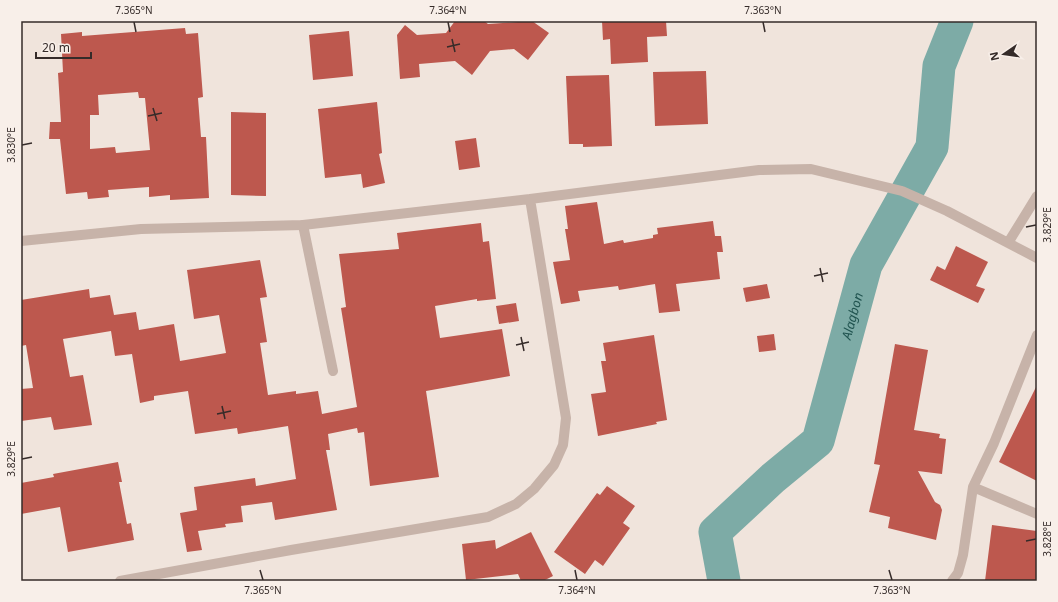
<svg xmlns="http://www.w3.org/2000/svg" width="1058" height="602" font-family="'Noto Sans',sans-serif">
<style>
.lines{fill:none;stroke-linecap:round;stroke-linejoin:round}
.river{stroke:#7daba6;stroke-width:33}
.building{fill:#bd584e;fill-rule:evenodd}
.service{stroke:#c7b3a9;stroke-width:10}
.minor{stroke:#c7b3a9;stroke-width:10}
.ticks{fill:none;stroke:#352b29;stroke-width:1.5}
.labels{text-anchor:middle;stroke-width:4;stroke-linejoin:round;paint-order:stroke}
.water-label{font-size:13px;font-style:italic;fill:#215450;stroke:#f8efe9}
.neatline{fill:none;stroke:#352b29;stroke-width:1.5}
.ticks-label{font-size:10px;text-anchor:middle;fill:#352b29}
</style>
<rect width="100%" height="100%" fill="#f0e4dc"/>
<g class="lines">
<path class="river" id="s1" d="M724,581L715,532L773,478L818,441L866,265L932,147L939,66L957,21"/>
</g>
<path class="building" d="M455,21H484L488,24L532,21L549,33L528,60L514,49L490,51L472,75L455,61L419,64L420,77L400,79L397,35L405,25L417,35L446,33Z
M602,21H666L667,36L647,37L648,62L611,64L610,39L603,40Z
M185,28L186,34L198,33L203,97L198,98L201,137H206L209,198L170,200V195L149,197V187L108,190L109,197L88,199L87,192L66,194L60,139H49L50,122H61L58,73L63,72L61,34L82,32V36ZM138,92L139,98H145L150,150L116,153L115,147L90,149V115H99L98,95Z
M349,31L353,76L313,80L309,35Z
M706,71L708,124L655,126L653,72Z
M609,75L612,146L583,147V144H569L566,76Z
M377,102L382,153L379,154L385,183L363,188L361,174L325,178L318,109Z
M231,112L266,113V196L231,195Z
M476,138L480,167L459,170L455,141Z
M597,202L604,244L623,240L624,243L653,238V235L658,234L657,228L713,221L715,236H721L723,252H717L720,279L676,284L680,311L659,313L655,284L619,290L618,286L578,291L580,301L561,304L553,262L570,260L565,229H568L565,206Z
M481,223L483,242L489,241L496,299L477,301V299L435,306L440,338L502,329L510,376L426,391L439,477L370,486L364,432L358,433L357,428L328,434L330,450H326L337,510L275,520L272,502L241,506L243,522L225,524L226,527L198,531L202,550L187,552L180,513L197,510L194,487L255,478L256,486L296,479L288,426L238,434L237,428L195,434L188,391L154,396V400L140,403L132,354L115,356L111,331L63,339L70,377L83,375L92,425L54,430L51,417L21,421V389L33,388L26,345L21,346V300L89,289L90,298L110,295L114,315L136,312L139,330L174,324L180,361L226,353L219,315L194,319L187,270L260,260L267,297L260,298L267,342L260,343L268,395L296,391V394L318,391L322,414L357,407L341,308L346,307L339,254L399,249L397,233Z
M956,246L988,262L976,286L985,289L978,303L930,280L937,266L945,270Z
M767,284L770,298L746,302L743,288Z
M516,303L519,321L499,324L496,306Z
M774,334L776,350L759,352L757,336Z
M654,335L667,420L656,422L657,424L598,436L591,394L606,392L601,361H606L603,343Z
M895,344L928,350L914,430L940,434L939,438L946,439L942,474L918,471L935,502L940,505L942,510L936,540L888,528L890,517L869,512L880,465L874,464Z
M1037,385V481L999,462Z
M118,462L122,482H119L127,524L131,523L134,540L68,552L60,507L21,514V483L54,477L53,474Z
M607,486L635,506L623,523L630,528L603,566L595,560L585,574L554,552L597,493L600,495Z
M992,525L1037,531V581H985Z
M531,532L553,576L543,581H521L518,574L466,580L462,544L495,540L496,549Z"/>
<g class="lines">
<path class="service" d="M303,225L333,371"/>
<path class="minor" d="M21,241L141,229L303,225L530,199L759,170L811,169L902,191L947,211L1037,258
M1008,243L1037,196
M973,487L1037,514
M120,581L291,550L488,517L516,504L534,489L554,465L563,445L566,418L530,199
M952,581L958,573L963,555L973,487L994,443L1037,335"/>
</g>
<path class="ticks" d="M134,22L136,32M448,22L450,32M763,22L765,32M452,39L455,52M447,47L460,44M153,108L157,121M148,116L162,113M22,145L32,143M1026,227L1036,225M820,268L823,282M814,276L828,273M521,337L524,351M516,345L529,342M222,406L225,419M217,414L231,411M22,459L32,457M1026,541L1036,539M260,570L263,580M575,570L577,580M889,570L892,580"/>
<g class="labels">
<g class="water-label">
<text dy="5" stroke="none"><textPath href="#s1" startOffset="317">Alagbon</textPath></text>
</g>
</g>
<rect width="1058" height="602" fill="none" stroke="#f8efe9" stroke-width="44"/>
<g transform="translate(1004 54) rotate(257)" stroke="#f8efe9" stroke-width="3" paint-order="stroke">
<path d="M0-3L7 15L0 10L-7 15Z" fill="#352b29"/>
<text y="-6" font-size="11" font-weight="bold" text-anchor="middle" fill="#352b29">N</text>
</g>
<path d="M36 52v6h55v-6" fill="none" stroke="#352b29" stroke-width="2"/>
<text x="42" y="52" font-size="12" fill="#352b29" stroke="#f8efe9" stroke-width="3" paint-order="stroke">20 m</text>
<rect x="22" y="22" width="1014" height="558" class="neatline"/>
<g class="ticks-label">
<text x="134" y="14">7.365°N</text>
<text x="448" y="14">7.364°N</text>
<text x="763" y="14">7.363°N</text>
<text transform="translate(11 145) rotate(-90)" y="4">3.830°E</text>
<text transform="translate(1047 225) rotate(-90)" y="4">3.829°E</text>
<text transform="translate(11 459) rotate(-90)" y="4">3.829°E</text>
<text transform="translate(1047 539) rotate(-90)" y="4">3.828°E</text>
<text x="263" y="594">7.365°N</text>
<text x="577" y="594">7.364°N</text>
<text x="892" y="594">7.363°N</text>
</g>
</svg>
